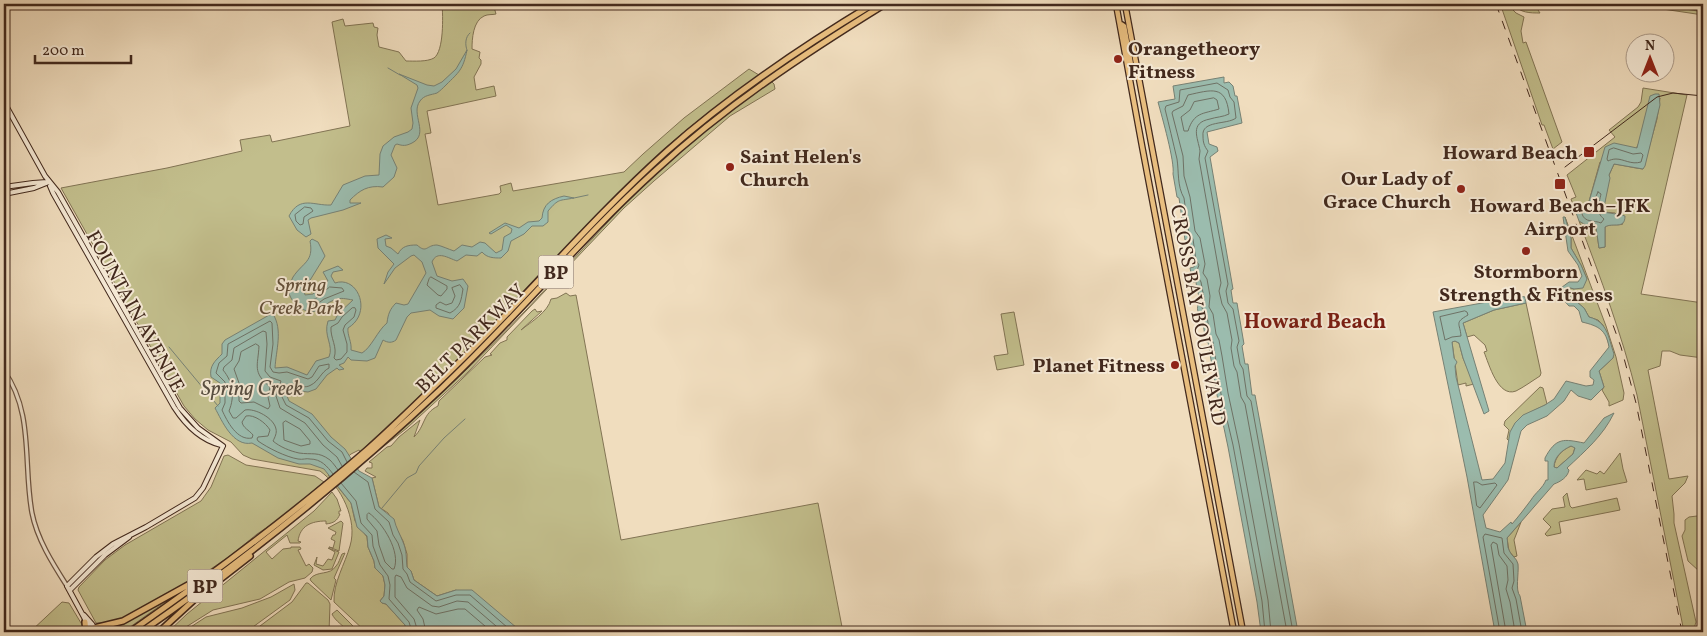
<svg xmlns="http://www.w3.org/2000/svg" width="1707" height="636" font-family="Vollkorn,serif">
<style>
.green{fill:#c2be8c;stroke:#827454}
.water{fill:#9bbcae;stroke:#778174;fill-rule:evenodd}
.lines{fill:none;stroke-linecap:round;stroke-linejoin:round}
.shore{stroke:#6e7266;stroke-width:1}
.stream{stroke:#778174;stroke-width:1}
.tertiary-casing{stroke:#6e5645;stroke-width:5.5}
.secondary-casing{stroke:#42291d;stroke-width:6}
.primary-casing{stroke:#42291d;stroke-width:7}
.trunk-casing{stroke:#42291d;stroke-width:7}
.motorway-casing{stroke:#42291d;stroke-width:8}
.tertiary{stroke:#f5e9d5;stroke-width:3}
.secondary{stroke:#f5e9d5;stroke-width:4}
.primary{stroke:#e8be7f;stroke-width:4.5}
.trunk{stroke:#e8be7f;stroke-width:4.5}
.motorway{stroke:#e8be7f;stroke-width:5}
.tram{stroke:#42291d;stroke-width:1}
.rail{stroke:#42291d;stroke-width:1;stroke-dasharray:9 9;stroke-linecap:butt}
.poi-dot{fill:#8f2418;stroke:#f5e9d5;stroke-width:2}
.labels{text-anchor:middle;stroke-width:4;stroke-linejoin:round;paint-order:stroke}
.shield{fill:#f5e9d5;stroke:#786354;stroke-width:1}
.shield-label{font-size:19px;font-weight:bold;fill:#42291d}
.poi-label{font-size:20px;font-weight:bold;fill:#42291d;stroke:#f5e9d5;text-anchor:end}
.park-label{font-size:20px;font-style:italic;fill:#624e39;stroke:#f5e9d5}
.street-label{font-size:20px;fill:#42291d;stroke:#f5e9d5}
.neighbourhood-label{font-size:21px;font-weight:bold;fill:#7a1f14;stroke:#f5e9d5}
.water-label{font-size:21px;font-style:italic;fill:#584e41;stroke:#f5e9d5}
</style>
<rect width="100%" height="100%" fill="#f0ddbe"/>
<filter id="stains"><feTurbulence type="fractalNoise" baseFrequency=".004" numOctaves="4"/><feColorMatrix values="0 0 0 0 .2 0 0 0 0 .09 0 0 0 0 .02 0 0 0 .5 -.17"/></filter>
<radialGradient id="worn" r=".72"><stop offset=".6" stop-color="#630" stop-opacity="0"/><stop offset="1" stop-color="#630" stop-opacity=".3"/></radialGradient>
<path class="green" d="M442,4H488L494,7L496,14C492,15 488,14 484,16C473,21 472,39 472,49L480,52L479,58L481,60V64L474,77L476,90L494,86L496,96L427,111L431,133L425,134L438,205L499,194L501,192L500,186L511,183L513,191L624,172L643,154L684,118L749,69L759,75C715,107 670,140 632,180L634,182L507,315L365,447L361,453L359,450L351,454L328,475L351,503L355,521L367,537L368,547L374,561L375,568L383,576L385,585L384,596L380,601L382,603L386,604L405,625L407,632H366L334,602C333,583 345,564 350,546C358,520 341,486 320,471L252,459L243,455L231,442L208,430L195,419L184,406L61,188L167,168L242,151L240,140L270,135L272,142L350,126L332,22L343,19L345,26L373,23L374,27L378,28L377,35L379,47L399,52L406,61C414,61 427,62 434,58C444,51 443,16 442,4Z
M1498,4H1507L1516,13L1524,17L1521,31L1523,43L1526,42L1562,142L1553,149L1544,125H1542L1502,9H1500Z
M1513,4H1534L1540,13C1530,13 1520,13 1513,4Z
M1629,4H1657L1703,12V15Z
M771,81L774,84L775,89L730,116L654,181L624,208L468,372L407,428L375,453C428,407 479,359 527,309C558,276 589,242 620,209C666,162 717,119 771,81Z
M1643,88L1687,95L1641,294L1703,303V358L1680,355L1670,351H1662L1660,366L1648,370L1669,479L1688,476L1685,483L1672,496L1674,514V523L1696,622L1693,632H1684L1637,395C1622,335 1601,279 1579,221L1589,227L1596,226L1599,248L1605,247V227C1610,223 1617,226 1623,224L1615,213L1603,212L1609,175L1614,164C1623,165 1633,168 1643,169L1657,119L1660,98L1636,149L1600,162L1588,205L1579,207L1575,210L1571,199L1576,197L1567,175L1615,137L1609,130L1638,107L1641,102Z
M1565,217L1606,326L1616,357L1624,393L1623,400L1609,406V402L1602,390L1604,387L1599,371L1613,358L1603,325L1598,320L1589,317L1584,308L1564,291L1567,287L1574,289L1587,279L1581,265L1571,248V238Z
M566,293L570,296L576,295L621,540L818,503L843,632H512L516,629L456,590L437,596L414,580L411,571L407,568V554L403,541L388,513L379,507L372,478L376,477L365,471L367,468H372V463L369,462L387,447L391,446L399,437L420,420L414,437C426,425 422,414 438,406L439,401L485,357L492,355L490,354L500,343L507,340V337L532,311L535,309L537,312L542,311L521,330C531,322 548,312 551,299L557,298Z
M1526,303L1541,373L1540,376C1532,381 1524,387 1516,391C1498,398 1489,364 1484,352L1487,351L1485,345L1474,335L1467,337L1463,323L1494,310Z
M1014,312L1024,365L997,370L994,356L1008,354L1001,314Z
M1455,341L1459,343L1463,358L1474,384L1466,386V383L1458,385L1452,342Z
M1540,387L1543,388L1547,404C1527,415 1513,415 1509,441L1507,439L1509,430L1504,425L1505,421Z
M1571,446L1575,447L1573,454L1557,468L1554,467C1555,457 1562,450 1571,446Z
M1620,453L1623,469L1627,482L1586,490L1584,479L1577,480L1586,470L1597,474L1600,471L1604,474Z
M228,455L246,465L315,476L324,482L277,521L257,534L230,556L199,577L126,618L107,623H96L78,590L79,587L105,560L125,545L201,501L211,487L224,456Z
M332,492L337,499L341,511H339V514H340C337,521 334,523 326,524V521C311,521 300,526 298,541L301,542L300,543H290L287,535L266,552L272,559L283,549L291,548V547H300L301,549L298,550L306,566L309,564L313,568L312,572L305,578L289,582L260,599L213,610L178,632H168L187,614L314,511Z
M1567,493L1570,506L1572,508L1617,498L1620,510L1559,522L1561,533L1547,536L1545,534L1551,527L1543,519L1552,509L1565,507L1563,497Z
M1697,516L1703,518V587L1699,571L1688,561L1682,536L1685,530V520L1689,517Z
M341,521L343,523L339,551L329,547L333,548L335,541L331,539L333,535H335L336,532L328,528Z
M1521,522L1514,540L1517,556L1514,557L1509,551L1507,538Z
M328,548L339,552L332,569L323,570L314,565L317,557L316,564L323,566L328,559L332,560L335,552Z
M345,553L334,578L336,580L331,600L311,581L310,579C317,570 330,576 336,566C339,563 340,558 342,554Z
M306,583H308L328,600L330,604L329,632H252L292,602Z
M294,584L295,590L290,600L246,632H183L206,617L242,608L271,597Z
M171,598L123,632H99L101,630L121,625Z
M62,602L69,603L84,628V632H30Z
M337,610L359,632H349C344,626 335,621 332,614Z"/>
<path class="water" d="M467,50C463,70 459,72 446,85C443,88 440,91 437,93C431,95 424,95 420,101C410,114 430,134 412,143C406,146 403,146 397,144L395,145L391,155L397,168L394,177L383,187C368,185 360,190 350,200V203H361L343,210L311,218L308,220L311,234L306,237L297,230L289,216C300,195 314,206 331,205L343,185L365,176L379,175L380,154L383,146L394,137L408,132L412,129L413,123L411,108L418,88L417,85L399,74L427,85L434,86L442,82L456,69Z
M1224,77V83L1229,82L1233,86L1235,96H1237L1242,123L1207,132L1209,144L1217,147L1218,151L1210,157L1233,289L1231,290L1233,303H1237L1244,344L1242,346L1245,364H1248L1252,395H1255L1298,632H1261L1257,602L1228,447L1217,395L1208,342H1206L1202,317H1200C1195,306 1199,306 1199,299C1199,294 1196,287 1196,282H1193L1190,268L1194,267V265H1192L1188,240H1185L1179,198L1177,197L1173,174C1175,162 1162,117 1158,102L1175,99L1173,86Z
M1655,94H1659L1660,105L1645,166L1643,169L1614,164L1609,175L1610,178L1603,212L1622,215L1625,216C1625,230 1613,222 1605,227V247L1599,248L1596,227H1589L1579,221L1575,210L1577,207L1588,205L1605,147L1614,143L1637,148L1650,96Z
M564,196L574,198C559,201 559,198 548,211V222L543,226H532L524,234L511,241L508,251L501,258C494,258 487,258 482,252L477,256L466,255L457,261C448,258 437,250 432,262L437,276L452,281L463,279L468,286L464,308L453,319L439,316L430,310L411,313L407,317L396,340C392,343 388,343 383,340L375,358L367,361L351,360L348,357L344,363L339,365L344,369L339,370L337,368L327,375L316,389L308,392L292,390L287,396L289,401L312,414L331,437L345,449L359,471L372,478L379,507L394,519C396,528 400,534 403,542C407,551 406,559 407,567L411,571L414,580L437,596L456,590H472L517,628L512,632H407L405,625L386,604L382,603L380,601L384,596L385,585L383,576L375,568L374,561L368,547L367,536L357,527L351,503L324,469L310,464H299L278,458L252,443C233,447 222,421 215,408L220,403V383L211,377C209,366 215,361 222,354V344L225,340L271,314H273C283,330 276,350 275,368L287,367L307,375L316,361L329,357C334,345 323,336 328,321L335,320L338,314L353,300C346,299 341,297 334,300C327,302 323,309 317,311C304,314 292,304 289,293C291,288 290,281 293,277C303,262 314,262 310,241L312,239L318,242L325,256L304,290L305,295L313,294L328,281L323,272L338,266L343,270L333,272L331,276L335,283C358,275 373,313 348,328C347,335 352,342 351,350L362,353C371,348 378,330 387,323C388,314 390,309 396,303L404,305L408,304L426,273L422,262L414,255L411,256L395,268L384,284L388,272L394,264L378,248L377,239L386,235L392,238L385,239L386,246L391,248L398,254C402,246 408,245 417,245C427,254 426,245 437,245C442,246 448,249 454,251L462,245L472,247L480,242L485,243L496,253L502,250L504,237L511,233L512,229L506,225L491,234L489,233L505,223L519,228L528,222L539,221L542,218C543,204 551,199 564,196Z
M1563,217H1565L1571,238V248L1581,265L1587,279L1583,288L1574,289L1567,287L1564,291L1584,308L1589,317C1608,322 1608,337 1614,354L1613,358L1599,371L1604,387L1591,400L1578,396L1571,390L1564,401L1547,416L1527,425L1521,431L1508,480L1483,515L1486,528L1500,532L1511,522L1512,524C1519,516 1525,508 1531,500C1535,493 1543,488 1546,480H1548V461H1545V458C1556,437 1564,439 1584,443L1604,418L1614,413C1603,436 1585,451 1567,468L1569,470C1568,477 1560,482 1554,484L1507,538C1508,541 1507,547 1509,550C1511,556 1517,558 1518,564C1519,574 1515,590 1520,596L1527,632H1495L1467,477L1433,312L1520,296L1525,297L1526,303L1494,310L1463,323L1489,411L1484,414L1463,358L1459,343L1455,341L1452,342L1454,358L1457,362L1455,366L1456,377L1482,480L1493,479L1505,463L1510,432L1515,423L1523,415L1545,405L1554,399L1566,381L1586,386L1593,385L1594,380L1590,377V371L1609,347C1606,330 1599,326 1582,322L1579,311L1574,306H1569L1558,294V290L1569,282H1578L1582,276L1578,265L1568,251ZM1571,446L1575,448L1573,454L1557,468L1554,467C1554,457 1562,450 1571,446Z"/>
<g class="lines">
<path class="shore" d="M1214,98L1217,100L1219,109C1203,114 1194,112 1188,131H1184L1181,117L1190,110L1194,102Z
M1614,148L1633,154L1641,153L1643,155L1641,162C1631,165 1624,159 1616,159C1613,159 1610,160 1608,161L1607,159L1609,150Z
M1598,192L1601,194C1599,204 1595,212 1604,219L1601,223C1594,220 1585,223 1582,214L1583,212C1595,210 1593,201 1598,192Z
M305,207L311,208L313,211L304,217L303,224L300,225L296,221L295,215Z
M431,277L447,286V289L441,296L438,295L427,285L429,279Z
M460,285L463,289C461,300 461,307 450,313L436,308V305L440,302L446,305L452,303L455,296L452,288Z
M330,287L342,288L344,291L324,299L316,305H308V301L315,299Z
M355,308L356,310L354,317L345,325L343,330L347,344V352L341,359L336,360L334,358C338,347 330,338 331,327L338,323L342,317L352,308Z
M1465,311L1467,312L1468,315C1454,323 1460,323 1461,336L1452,337L1445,340L1440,317Z
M256,344L259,346C258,366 252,372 270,387L268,397L270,406L268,409L254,402L241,403L239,401V383L234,369L239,361L241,352Z
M286,421L300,429L310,441V444L301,446L284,440L283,423Z
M338,470C336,467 333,463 330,460C318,451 312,455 299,453C290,451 280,447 273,441C275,437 277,433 276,429C274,418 255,408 245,410L236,418H233L229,411C235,396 233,382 223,370L224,367L232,360L234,348L263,331L266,332L267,344L265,371L270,377L281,381L276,396L280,408L305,423L323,445L337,457L342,466
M354,472L368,482L375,509L389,522L393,535L398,543L402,555L403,569L407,574L410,582L436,601L456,595H470L508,628L509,632
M333,474C327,466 321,459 310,459C306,458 303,460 298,459C286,457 268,448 258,441L257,439L258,437L268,436L270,430C266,423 254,414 246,416L242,422C243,428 249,430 253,435L252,438C237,441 227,421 222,410L225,403V382L216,373L219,363L227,356L228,344L270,321L272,323L273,344L270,367L273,372L279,373L287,372L308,379L312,377L319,366L329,364V368C321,372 319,381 311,385C300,392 286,375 282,397L286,405L309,418L328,441L342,452L347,462
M1474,482H1477L1482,485L1495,483L1497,485L1480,508L1477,506Z
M341,483L356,501L361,523L372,535L373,546L380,565L388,576L390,585L389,599L409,622L412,632
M369,513C383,523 401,552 394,569H392L385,562L379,545L377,531L367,519V515Z
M418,632L414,619L395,597V577L396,575L401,577L407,588L432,606L439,607L457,601L468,602L503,632
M426,632L423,619L417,610L419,607L436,614L458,609H465L492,632
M1265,632L1262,601L1233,445L1221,394L1213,342L1210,337L1207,316L1202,308L1204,298L1201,282L1196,273L1199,265L1196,260L1193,239L1189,234L1184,198C1177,186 1179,172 1177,159C1173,142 1169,125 1165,109L1166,106L1179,102L1180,90L1217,83L1228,90L1230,97L1234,102L1236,118C1227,125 1201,120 1203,136C1203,142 1204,146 1208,151L1205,158L1228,284L1226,291L1228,303L1233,309L1239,341L1237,347L1240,364L1243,369L1247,396L1251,401L1293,632
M1271,632L1268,600L1239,444L1228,393L1222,356L1219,340L1216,334L1213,314L1209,307L1210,296L1207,279L1203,273L1205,264L1200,238L1195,231L1190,197L1184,176L1183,156L1172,113L1173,111L1183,106L1188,95C1211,90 1226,84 1229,114C1223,117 1216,117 1210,119C1189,123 1198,138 1200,151C1200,154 1199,156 1199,159L1221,283L1219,291L1222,304L1227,313L1232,340L1231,348L1234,366L1237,372L1241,397L1245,404L1287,632
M1500,632L1483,537L1485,534L1502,538L1504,553L1513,564L1514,581L1512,588L1516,599L1522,632
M1506,632L1491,545L1493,542L1497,544L1499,555L1507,566L1508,580L1506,589L1510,602L1515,632"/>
<path class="stream" d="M467,50C465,45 465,37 470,33
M388,68L400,75
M574,198L588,195
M169,347L218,406
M382,508L407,478L416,473L419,466L444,438L465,419"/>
<g class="tertiary-casing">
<path id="tertiary" d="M4,371C34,412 23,465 32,513C37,539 53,564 67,586"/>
</g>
<g class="secondary-casing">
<path id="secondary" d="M4,102L45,176L58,192L180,408L198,428L223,446
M50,186L53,193L174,407C185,424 200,440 221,445
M4,187L33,183L47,182
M4,194L34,188L49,182
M70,590L105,555L129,537
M84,615L92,624L96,632
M92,632L67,586L96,557L113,544L146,527L195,498L203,488L223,446"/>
</g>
<g class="primary-casing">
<path id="primary" d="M1116,4L1142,146L1234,632
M1125,4L1243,632
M1121,24L1124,26L1131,65L1136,70"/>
</g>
<g class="trunk-casing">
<path id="trunk" d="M1682,4L1703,8"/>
</g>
<g class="motorway-casing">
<path id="motorway" d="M85,622L86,632
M94,628L123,621L206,575
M130,632C212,575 292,515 367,450C393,427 417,403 442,379C519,306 587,223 666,152C729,96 800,48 873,4
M141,632C247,558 348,477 442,388C516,318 580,239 655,171C725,106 804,54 885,4
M159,632L196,598L250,556"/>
</g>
<use href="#tertiary" class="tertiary"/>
<use href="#secondary" class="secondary"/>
<use href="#primary" class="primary"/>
<use href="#trunk" class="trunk"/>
<use href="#motorway" class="motorway"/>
<path class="tram" d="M1565,167L1657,97L1673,93L1703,96"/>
<path class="rail" d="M1496,4L1621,347L1636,403L1682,632"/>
</g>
<g class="poi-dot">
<circle cx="1118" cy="59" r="5"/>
<rect x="1583" y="146" width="12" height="12" rx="2.5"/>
<circle cx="730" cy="167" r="5"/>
<rect x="1554" y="178" width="12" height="12" rx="2.5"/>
<circle cx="1461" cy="189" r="5"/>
<circle cx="1526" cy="251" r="5"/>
<circle cx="1175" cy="365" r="5"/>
</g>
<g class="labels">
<g class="shield">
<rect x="538.5" y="255.5" width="35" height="33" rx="4"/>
<rect x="187.5" y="569.5" width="35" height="33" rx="4"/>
</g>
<g class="shield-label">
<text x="556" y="279">BP</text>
<text x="205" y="593">BP</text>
</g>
<g class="poi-label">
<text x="1128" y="55" text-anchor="start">Orangetheory<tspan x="1128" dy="23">Fitness</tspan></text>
<text x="1578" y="159">Howard Beach</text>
<text x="740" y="163" text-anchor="start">Saint Helen's<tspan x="740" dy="23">Church</tspan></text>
<text x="1451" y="185">Our Lady of<tspan x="1451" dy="23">Grace Church</tspan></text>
<text x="1560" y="212" text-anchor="middle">Howard Beach–JFK<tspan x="1560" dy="23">Airport</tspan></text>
<text x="1526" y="278" text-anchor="middle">Stormborn<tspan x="1526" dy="23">Strength &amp; Fitness</tspan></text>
<text x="1165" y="372">Planet Fitness</text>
</g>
<g class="park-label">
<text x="301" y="291">Spring<tspan x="301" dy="23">Creek Park</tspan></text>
</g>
<g class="street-label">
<text transform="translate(136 311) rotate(61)" y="7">FOUNTAIN AVENUE</text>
<text transform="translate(1199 315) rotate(79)" y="7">CROSS BAY BOULEVARD</text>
<text transform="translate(470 338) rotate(-45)" y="7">BELT PARKWAY</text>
</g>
<g class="neighbourhood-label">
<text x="1315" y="328">Howard Beach</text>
</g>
<g class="water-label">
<text x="252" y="395">Spring Creek</text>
</g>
</g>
<rect width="1707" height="636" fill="none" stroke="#f0ddbe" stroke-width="20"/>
<rect x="5" y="5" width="1697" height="626" fill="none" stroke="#42291d" stroke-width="2.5"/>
<rect x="10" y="10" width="1687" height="616" fill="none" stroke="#42291d"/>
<g transform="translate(1650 58)"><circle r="24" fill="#f5e9d5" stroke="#ad9c8b"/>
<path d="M0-4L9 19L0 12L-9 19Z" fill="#8f2418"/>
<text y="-8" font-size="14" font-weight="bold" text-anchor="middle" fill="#42291d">N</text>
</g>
<path d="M35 55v8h96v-8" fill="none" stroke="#42291d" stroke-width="2.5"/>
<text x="42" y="55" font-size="15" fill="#42291d" stroke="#f5e9d5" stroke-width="4" paint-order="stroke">200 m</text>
<rect width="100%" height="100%" filter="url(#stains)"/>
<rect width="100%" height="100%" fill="url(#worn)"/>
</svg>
